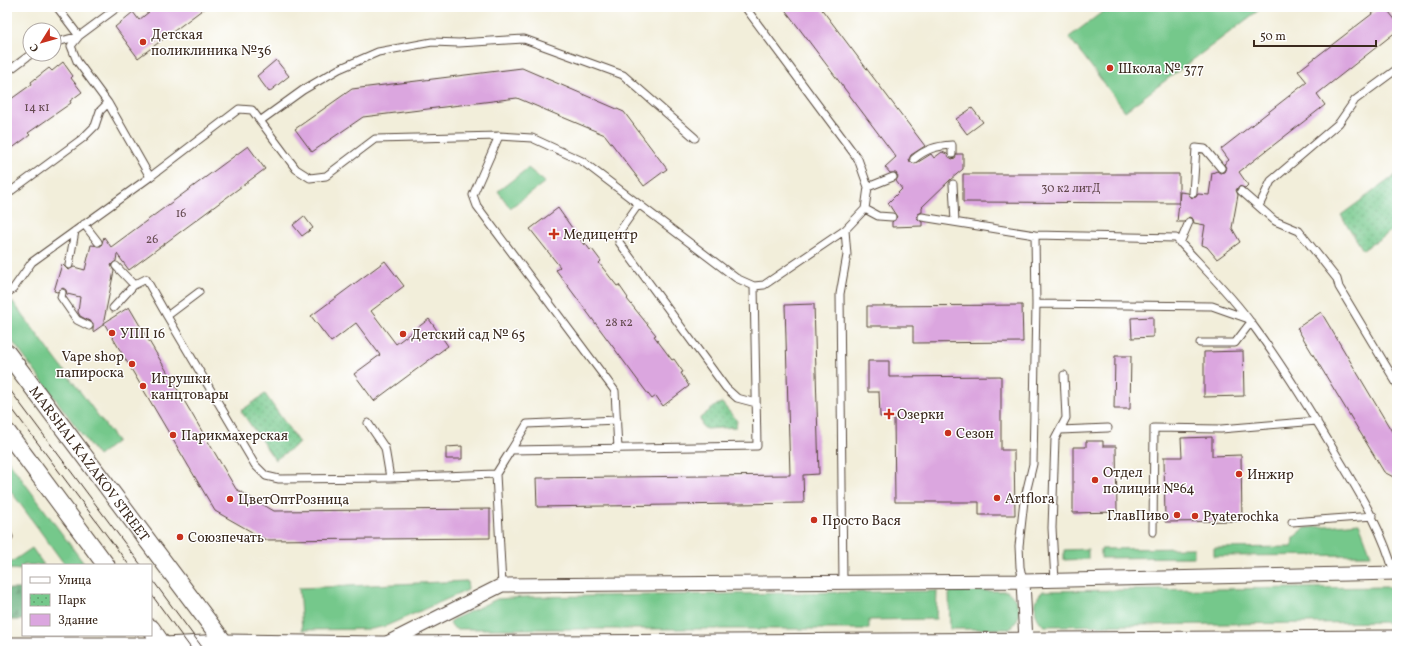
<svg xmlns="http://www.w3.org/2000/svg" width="1404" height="658" font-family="Vollkorn,serif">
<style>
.green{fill:#75c88b;stroke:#587954}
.forest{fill:url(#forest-firs);stroke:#4e6b4a}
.park{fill:url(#park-dots);stroke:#587954}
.building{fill:#dba6df}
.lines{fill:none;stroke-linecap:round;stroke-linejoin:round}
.service-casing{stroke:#56473a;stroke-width:9}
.minor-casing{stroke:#56473a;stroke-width:15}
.tertiary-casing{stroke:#56473a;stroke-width:19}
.secondary-casing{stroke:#56473a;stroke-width:21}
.service{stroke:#fff;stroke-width:7}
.minor{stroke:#fff;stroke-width:13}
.tertiary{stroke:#fff;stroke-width:17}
.secondary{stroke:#fff;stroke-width:19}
.tram{stroke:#3b2a1e;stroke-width:1}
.poi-dot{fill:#c8321e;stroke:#fff;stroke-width:1.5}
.labels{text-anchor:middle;stroke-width:3;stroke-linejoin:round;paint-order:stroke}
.number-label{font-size:12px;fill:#63494e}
.poi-label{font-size:14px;fill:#3b2a1e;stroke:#fff;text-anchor:start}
.street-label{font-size:14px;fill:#3b2a1e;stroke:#fff}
</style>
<defs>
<pattern id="forest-firs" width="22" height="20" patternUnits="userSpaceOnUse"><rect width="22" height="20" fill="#60ac77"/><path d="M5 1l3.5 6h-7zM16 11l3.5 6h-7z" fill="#508c61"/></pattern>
<pattern id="park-dots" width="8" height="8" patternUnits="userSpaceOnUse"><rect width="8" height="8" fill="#75c88b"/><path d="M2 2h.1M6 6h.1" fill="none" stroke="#61a371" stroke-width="1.8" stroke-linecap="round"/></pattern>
</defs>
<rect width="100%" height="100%" fill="#fff"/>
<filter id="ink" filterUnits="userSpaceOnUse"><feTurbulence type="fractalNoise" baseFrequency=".025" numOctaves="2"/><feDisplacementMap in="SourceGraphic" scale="8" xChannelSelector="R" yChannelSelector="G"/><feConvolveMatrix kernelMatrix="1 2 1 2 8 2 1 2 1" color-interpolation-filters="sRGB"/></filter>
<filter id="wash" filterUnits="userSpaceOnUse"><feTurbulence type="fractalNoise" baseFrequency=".012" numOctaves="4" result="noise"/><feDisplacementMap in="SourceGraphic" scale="16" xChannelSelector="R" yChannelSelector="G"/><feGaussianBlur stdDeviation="0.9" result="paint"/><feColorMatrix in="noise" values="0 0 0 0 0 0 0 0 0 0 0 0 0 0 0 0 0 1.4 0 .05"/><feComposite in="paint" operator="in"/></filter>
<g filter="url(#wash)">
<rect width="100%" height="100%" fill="#f2eeda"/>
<path class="green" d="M1109,7H1263L1125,111L1069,37Z
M528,168L545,182L510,208L498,191Z
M13,302L117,441L98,456L7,334V306Z
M7,459L85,565H65L7,486Z
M1359,523L1371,555L1214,556V548L1292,547L1293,538L1305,528Z
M32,548L44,565H23V570L7,569V565Z
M1194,548V557L1101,558V549Z
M1088,549V559L1064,560V550Z
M467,581L468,590L386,626L372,629L302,630L299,588Z
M1390,587L1397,603V622L1045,626C1033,619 1032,600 1043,591Z
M937,591L936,619L869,620V629H456L452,627L450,623L454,619L497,599L526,597Z
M949,591H1007C1021,602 1024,618 1009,629H950Z"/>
<path class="forest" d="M7,589H23V620H7Z"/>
<path class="park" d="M1397,174V227L1363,250L1341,215Z
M265,394L299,443L275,460L241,411Z
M722,403L737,421L736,427L706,429L702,426L700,418L718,404Z"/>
<g id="blocks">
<path class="building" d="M155,7H206L138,58L115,27L133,12L139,20Z
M783,7H820L925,146L911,155L909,159L910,162L915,164L931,154L934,158L942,152L947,154L952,159L955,158L957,154H963V169L950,180L922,207V212L918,214L917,218L922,222V226L892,227V222L897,217L888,203L902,189L896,181L898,177L896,173H890L885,167L896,157Z
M1381,7H1385L1397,22V31L1317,94L1325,105L1239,172L1248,185L1245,188L1239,186L1236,190L1238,195L1232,228L1240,242L1217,259L1207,247L1202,245L1205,225L1194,223L1193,219L1189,217L1184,222H1177L1180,192L1188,193L1192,198L1196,197L1198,194L1209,195L1212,173L1217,171L1220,173L1224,172L1226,168L1224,164L1229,160L1221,149L1307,82L1298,71Z
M276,60L289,76L269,92L257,76Z
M63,62L73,76L71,78L82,92L70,101L71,103L28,133L30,135L7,152V102L32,84L31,82L49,68L52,71Z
M522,68L624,112L667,169L644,186L605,135L517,98L363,117L312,152L295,129L352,89Z
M972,108L983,122L967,134L956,119Z
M248,146L265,169L129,270L117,254L116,261L111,265L114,271L103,325L93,332V323L80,316L78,312L80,297L67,294L66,290L63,288L57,292L54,291L62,264L68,270L74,267L85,270L91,245L101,246L104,237L111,247Z
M963,174H1179V203L963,202Z
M558,208L584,245L585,243L590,250L592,249L601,261L599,263L617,286L619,285L628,298L627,299L656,335L654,336L672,360L674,359L683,372L681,373L689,386L663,406L656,396L652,399L645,390L556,270L560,267L530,229Z
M304,216L313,228L302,236L293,225Z
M385,261L404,286L371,311L396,344L429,319L448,346L374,401L354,374L380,355L356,323L331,342L311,316Z
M814,304L819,474L803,475L804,503L537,507L536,478L790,475L785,305Z
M1022,305L1023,342L913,343V326H867V306Z
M129,307L236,489L274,511L490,509V538L266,540L215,511L104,323Z
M1321,312L1397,440V479L1384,472L1297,328Z
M1153,317V337L1132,338L1131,318Z
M1243,351L1244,396L1204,397V352Z
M1115,356H1131L1130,409H1114Z
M868,361H889V377L1001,376V450H1014L1015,515H979V502H895L894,417H880L879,392H868Z
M1212,437V456L1241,455L1242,521L1165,522L1164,457H1182L1181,438Z
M1086,441H1103V446H1116L1117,512L1073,513V447H1086Z
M462,446V459H446V447Z"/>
</g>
</g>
<g filter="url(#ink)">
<use href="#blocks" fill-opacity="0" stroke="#56473a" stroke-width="1"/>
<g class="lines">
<g class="service-casing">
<path id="service" d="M57,7L79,36L71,46L77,61L108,103L150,177
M54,43L79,36L118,7
M7,72L31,54
M260,121L303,90L339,69L378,52L432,42L459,43L524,39L623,75L695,138
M499,136L473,195L477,206L615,391L618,449
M914,159C926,149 936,146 952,145V154
M953,184L955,222
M868,187L893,177
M1241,191L1275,221L1299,231L1337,279L1339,287L1397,384
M1193,193L1196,148L1205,149L1221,168
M7,194L83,138L95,126L100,111L108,103
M638,205L619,232V242L726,388L737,398L756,403
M1259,206L1271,181L1339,123L1355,100L1397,69
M865,209L878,216L892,217
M922,217L1035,235L1176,238C1201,266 1230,293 1252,324C1284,367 1312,413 1339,459C1361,496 1383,531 1394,573
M84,224L98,242
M1180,243L1189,222
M69,265L75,231
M116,266L134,285
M199,292L167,316L255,465L266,476L279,479L390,478L496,474
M7,293L13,289L32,262L150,177L239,109L252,110L296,169L310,178L326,176L375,139L499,136L532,138L582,161L736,278L754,286L764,285L845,230L865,209L868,187L858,159L745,7
M62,293L61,297L77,320L89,326
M1036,304L1212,306L1246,318
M113,308L134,285L146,279L167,316
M1200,343H1235L1251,322
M368,423L385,448L390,478
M1060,430L1108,428
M511,450L527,424L617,420
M1292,522L1373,516
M1153,532L1154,428L1221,429L1317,421
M7,533L9,537L7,538
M1023,581L1020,567L1019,546L1024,501L1033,464L1036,304L1035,235
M1055,581L1052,528L1055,439L1066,418L1064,375
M843,583L840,294L847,255L845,230
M502,585L496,474L511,450L757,446L754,286"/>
</g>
<g class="minor-casing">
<path id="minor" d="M1023,581L1026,642
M385,644L502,585L1023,581L1397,573"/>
</g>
<g class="tertiary-casing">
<g id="tertiary">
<path id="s1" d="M7,353L225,644"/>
<path d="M7,432L106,565"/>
<path d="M151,628L164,647"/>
</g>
</g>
<g class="secondary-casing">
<path id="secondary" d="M7,647H164L225,644L382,646L1397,640"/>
</g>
<use href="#service" class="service"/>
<use href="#minor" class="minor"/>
<use href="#tertiary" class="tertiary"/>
<use href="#secondary" class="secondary"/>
<path class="tram" d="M7,386L141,565
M7,402L129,565
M151,578L205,651
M151,594L193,651"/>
</g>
</g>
<g class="poi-dot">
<circle cx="143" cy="42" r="4"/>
<circle cx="1110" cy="68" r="4"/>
<path d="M552 228h4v4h4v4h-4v4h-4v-4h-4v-4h4z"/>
<circle cx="112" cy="333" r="4"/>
<circle cx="403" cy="334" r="4"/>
<circle cx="132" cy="364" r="4"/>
<circle cx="143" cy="386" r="4"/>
<path d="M887 408h4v4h4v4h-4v4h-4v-4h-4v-4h4z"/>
<circle cx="948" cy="433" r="4"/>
<circle cx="173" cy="435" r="4"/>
<circle cx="1239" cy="474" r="4"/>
<circle cx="1095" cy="480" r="4"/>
<circle cx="997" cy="498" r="4"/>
<circle cx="230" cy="499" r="4"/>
<circle cx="1177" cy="515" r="4"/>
<circle cx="1195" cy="516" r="4"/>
<circle cx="814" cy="520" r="4"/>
<circle cx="180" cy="537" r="4"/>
</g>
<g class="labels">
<g class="number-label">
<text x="37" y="111">14 к1</text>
<text x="1071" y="192">30 к2 литД</text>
<text x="181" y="217">16</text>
<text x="152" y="243">26</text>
<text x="619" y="326">28 к2</text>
</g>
<g class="poi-label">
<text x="151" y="39">Детская<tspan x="151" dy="16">поликлиника №36</tspan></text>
<text x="1118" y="73">Школа № 377</text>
<text x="563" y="239">Медицентр</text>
<text x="120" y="338">УПП 16</text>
<text x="411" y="339">Детский сад № 65</text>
<text x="124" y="361" text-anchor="end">Vape shop<tspan x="124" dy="16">папироска</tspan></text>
<text x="151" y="383">Игрушки<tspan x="151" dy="16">канцтовары</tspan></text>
<text x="897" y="419">Озерки</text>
<text x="956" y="438">Сезон</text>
<text x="181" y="440">Парикмахерская</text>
<text x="1103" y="477">Отдел<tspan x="1103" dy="16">полиции №64</tspan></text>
<text x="1247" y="479">Инжир</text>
<text x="1005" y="503">Artflora</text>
<text x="238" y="504">ЦветОптРозница</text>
<text x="1169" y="520" text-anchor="end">ГлавПиво</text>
<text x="1203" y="521">Pyaterochka</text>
<text x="822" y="525">Просто Вася</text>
<text x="188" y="542">Союзпечать</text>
</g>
<g class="street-label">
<text dy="5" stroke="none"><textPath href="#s1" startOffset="138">MARSHAL KAZAKOV STREET</textPath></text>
</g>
</g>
<rect width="1404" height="658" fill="none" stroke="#fff" stroke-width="24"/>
<rect x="22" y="564" width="130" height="72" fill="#ffffff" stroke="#b1aaa5"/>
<rect x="30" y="577" width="20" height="6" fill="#ffffff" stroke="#b1aaa5"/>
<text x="58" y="584" font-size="12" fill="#3b2a1e">Улица</text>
<rect x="30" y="594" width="20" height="12" fill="url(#park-dots)" stroke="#b1aaa5"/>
<text x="58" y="604" font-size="12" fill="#3b2a1e">Парк</text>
<rect x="30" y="614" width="20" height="12" fill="#dba6df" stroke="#b1aaa5"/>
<text x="58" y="624" font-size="12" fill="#3b2a1e">Здание</text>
<g transform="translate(42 42) rotate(233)"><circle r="19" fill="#ffffff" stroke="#b1aaa5"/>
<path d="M0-3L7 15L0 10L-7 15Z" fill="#c8321e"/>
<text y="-6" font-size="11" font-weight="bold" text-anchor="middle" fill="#3b2a1e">С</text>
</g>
<path d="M1254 40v6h122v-6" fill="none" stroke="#3b2a1e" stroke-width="2"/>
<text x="1260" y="40" font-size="12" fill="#3b2a1e" stroke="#ffffff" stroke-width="3" paint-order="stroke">50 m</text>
</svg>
